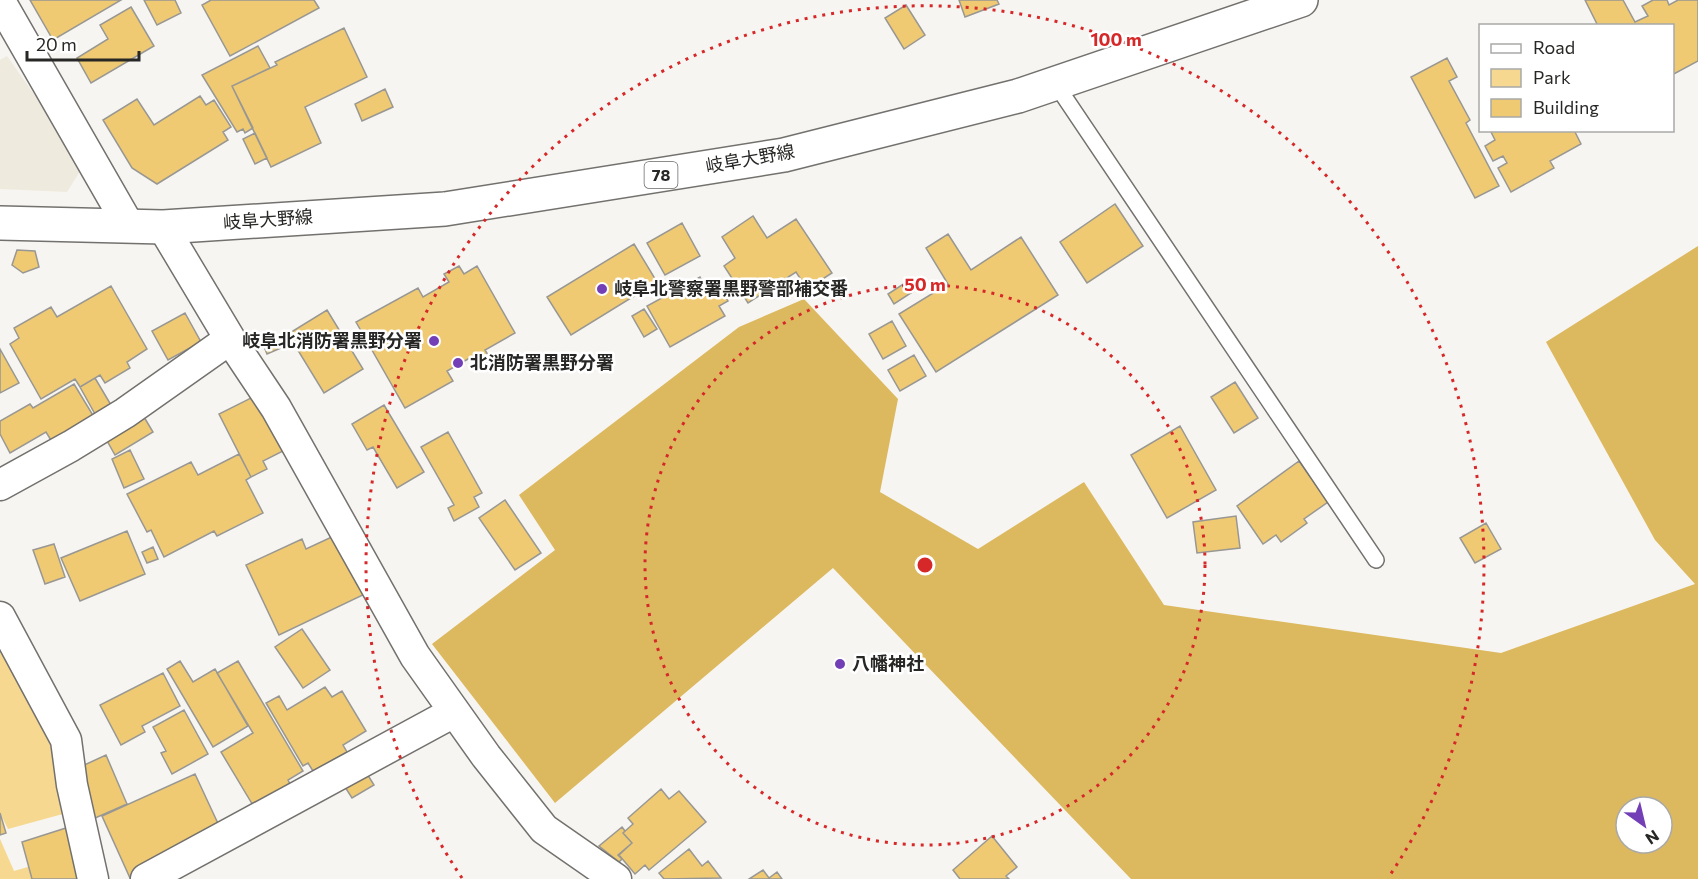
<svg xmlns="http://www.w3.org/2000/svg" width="1698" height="879" font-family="Commissioner,'Noto Sans JP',sans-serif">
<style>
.built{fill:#efeade}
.green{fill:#f6d890}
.forest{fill:#dcb85f;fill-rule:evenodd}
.building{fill:#efca72;stroke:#989793;stroke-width:1.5}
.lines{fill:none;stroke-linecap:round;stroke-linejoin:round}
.service-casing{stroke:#73716e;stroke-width:18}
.minor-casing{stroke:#73716e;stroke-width:33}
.primary-casing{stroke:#73716e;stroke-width:36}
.service{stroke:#fff;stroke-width:15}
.minor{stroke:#fff;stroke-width:30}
.primary{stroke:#fff;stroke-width:33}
.ring{fill:none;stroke:#d62828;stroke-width:3;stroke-dasharray:3 6}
.poi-dot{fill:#733fb6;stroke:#fff;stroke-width:2}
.labels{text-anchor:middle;stroke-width:5;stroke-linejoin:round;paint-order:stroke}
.shield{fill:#fff;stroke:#686866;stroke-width:1.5}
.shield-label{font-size:16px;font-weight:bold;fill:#272725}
.street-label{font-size:18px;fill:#272725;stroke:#fff}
.poi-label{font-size:18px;font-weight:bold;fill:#272725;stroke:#fff;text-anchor:start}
.centre{fill:#d62828;stroke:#fff;stroke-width:3}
.ring-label{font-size:18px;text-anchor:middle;font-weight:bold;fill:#d62828;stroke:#fff;stroke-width:5;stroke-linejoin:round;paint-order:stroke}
</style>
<rect width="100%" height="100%" fill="#f7f5f1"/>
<path class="built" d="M7,56L84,165L67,192L0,189V60Z"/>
<path class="green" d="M0,645L46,731L70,812L8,829L0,813Z
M0,839L14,871L38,864L45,879H0Z"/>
<path class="forest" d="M1698,246V879H1131L833,568L555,803L432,644L555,550L519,495L739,327L804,299L898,399L880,492L978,549L1084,482L1164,605L1501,653L1695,584L1655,540L1546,342ZM1626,807H1662V843H1626Z"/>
<path class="building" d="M30,0H121L53,40Z
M144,0H175L181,13L157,25Z
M211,0H314L319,8L230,56L202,5Z
M959,0H997L999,4L965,17Z
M1585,0H1623L1635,22L1648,16L1642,6L1653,0H1667L1669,5L1678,0H1698V61L1672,75V26H1598Z
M906,5L925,35L904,49L885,18Z
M131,7L154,46L91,83L77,58L108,39L100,25Z
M344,28L367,77L305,107L321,143L271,167L232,86L277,65L275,62Z
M258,46L270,68L232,86L253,128L245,133L243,129L237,132L202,75Z
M1447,58L1457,77L1449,81L1470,120L1466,123L1499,186L1475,198L1411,77Z
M385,89L393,107L362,121L355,104Z
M200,96L206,105L214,100L231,127L223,132L228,140L157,184L132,168L103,120L137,99L154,125Z
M1490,130H1574L1581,144L1550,161L1554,168L1511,192L1498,168L1507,163L1503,156L1493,161L1485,146L1495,140Z
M255,133L267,158L255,164L243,139Z
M1115,204L1143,246L1087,283L1060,242Z
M753,216L767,238L796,219L832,273L807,289L796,272L748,303L724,266L735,258L722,237Z
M682,223L700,256L665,275L647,243Z
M948,234L971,270L1021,237L1058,295L936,372L899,314L948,284L926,248Z
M634,244L657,282L571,335L547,297Z
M17,250L35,251L39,267L23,273L12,265Z
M459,266L464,274L477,266L515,333L485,350L491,360L481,364L475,355L447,371L453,381L405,408L356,322L418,288L423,297L449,282L444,274Z
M700,277L709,294L721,288L728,301L719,306L725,316L670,347L647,306Z
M908,281L914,291L894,304L888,294Z
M111,286L147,349L127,362L130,368L105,383L100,375L80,387L75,379L41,399L10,344L19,338L14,328L51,307L57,317Z
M644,309L657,329L644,337L632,316Z
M327,310L363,369L324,393L288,334Z
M185,313L201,342L168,360L152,331Z
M892,321L906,346L883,359L869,334Z
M285,333L290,344L267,354L263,344Z
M0,349L19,383L0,393Z
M914,355L926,376L900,391L888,370Z
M95,378L111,405L95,414L80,387Z
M1235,382L1258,418L1234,433L1211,397Z
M74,384L94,417L52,442L46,432L10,453L0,434V421L30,404L33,408Z
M257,395L285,450L263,461L267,469L251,477L219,414Z
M384,405L424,472L397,488L373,447L367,450L352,424Z
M144,417L153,432L115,455L106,439Z
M1180,426L1216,490L1167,518L1131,455Z
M448,432L482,493L474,497L479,507L454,521L448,508L454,505L421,447Z
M130,450L144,479L124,488L112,459Z
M239,454L251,477L246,480L263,513L217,536L214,531L164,557L151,530L147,532L127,494L191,462L198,475Z
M1299,461L1328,502L1304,519L1307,523L1281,542L1276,535L1263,544L1237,506Z
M505,500L541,553L515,570L479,518Z
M1236,516L1240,548L1197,553L1193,522Z
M1486,523L1501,549L1475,563L1460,538Z
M127,531L145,574L80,601L61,558Z
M336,535L365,594L279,635L246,565L302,539L306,549Z
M54,544L65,577L45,584L33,550Z
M153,547L158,559L147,563L142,552Z
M302,629L330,670L303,688L275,647Z
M180,661L193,682L215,669L248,726L213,747L167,669Z
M238,661L303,771L288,780L290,784L257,812L221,752L253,733L217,673Z
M163,673L180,706L142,726L145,732L121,745L100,705Z
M325,687L332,697L342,691L366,731L343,745L347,752L313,771L308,763L303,766L266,703L279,696L287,710Z
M184,710L208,754L172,774L161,753L166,751L153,727Z
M106,755L127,804L93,819L80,767Z
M361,764L374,785L352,798L345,787Z
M195,774L221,830L166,861L130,878L102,816Z
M661,789L669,799L679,791L706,822L649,870L645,865L635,874L619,855L632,843L623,833L633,824L628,818Z
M0,813L6,833L0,835Z
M69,827L85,879H32L22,842Z
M622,827L625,831L623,833L632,843L618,855L622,859L619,862L599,846Z
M992,836L1017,867L1006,876L1009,879H960L953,870Z
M689,849L702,866L708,861L721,878L664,879L659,873Z
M763,870L769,878L777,872L782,879H749Z"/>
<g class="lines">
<g class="service-casing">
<path id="service" d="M1055,83L1376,560"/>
</g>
<g class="minor-casing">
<path id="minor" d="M0,1L129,226
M163,227L230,339L276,408L415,656L486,756L544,829L616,879
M0,485L71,446L125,413L230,339
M0,617L66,740L72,785L93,879
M146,879L454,712"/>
</g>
<g class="primary-casing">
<path id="primary" d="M0,223L163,227L445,209L784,155L1018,96L1301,0"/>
</g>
<use href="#service" class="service"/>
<use href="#minor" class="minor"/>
<use href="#primary" class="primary"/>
</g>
<g class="ring">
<circle cx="925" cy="565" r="280"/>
<path d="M462 878A559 559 0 1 1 1388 878"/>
</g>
<g class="poi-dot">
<circle cx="602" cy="289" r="6"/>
<circle cx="434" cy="341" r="6"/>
<circle cx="458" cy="363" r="6"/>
<circle cx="840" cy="664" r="6"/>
</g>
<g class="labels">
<rect class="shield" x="644.5" y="162" width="33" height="26" rx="4.5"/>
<g class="shield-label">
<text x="661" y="181">78</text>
</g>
<g class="street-label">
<text transform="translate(750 159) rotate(-10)" y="6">岐阜大野線</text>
<text transform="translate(268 220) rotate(-4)" y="6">岐阜大野線</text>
</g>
<g class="poi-label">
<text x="614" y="295">岐阜北警察署黒野警部補交番</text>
<text x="422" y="347" text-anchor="end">岐阜北消防署黒野分署</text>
<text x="470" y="369">北消防署黒野分署</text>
<text x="852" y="670">八幡神社</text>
</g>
</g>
<circle cx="925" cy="565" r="9" class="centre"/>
<g class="ring-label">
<text x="1116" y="46">100 m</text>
<text x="925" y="291">50 m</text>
</g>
<rect x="1479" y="24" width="195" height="108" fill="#ffffff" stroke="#a9a9a8" stroke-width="1.5"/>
<rect x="1491" y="44" width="30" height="9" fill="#ffffff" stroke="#a9a9a8" stroke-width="1.5"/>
<text x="1533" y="54" font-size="18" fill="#272725">Road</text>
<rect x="1491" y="69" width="30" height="18" fill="#f6d890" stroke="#a9a9a8" stroke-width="1.5"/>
<text x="1533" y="84" font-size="18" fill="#272725">Park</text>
<rect x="1491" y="99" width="30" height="18" fill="#efca72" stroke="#a9a9a8" stroke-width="1.5"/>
<text x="1533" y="114" font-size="18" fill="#272725">Building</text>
<g transform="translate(1644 825) rotate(146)"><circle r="28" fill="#ffffff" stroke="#a9a9a8" stroke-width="1.5"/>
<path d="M0-4.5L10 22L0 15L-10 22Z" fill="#733fb6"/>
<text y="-9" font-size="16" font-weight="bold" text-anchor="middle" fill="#272725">N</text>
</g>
<path d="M27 51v9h112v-9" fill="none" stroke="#272725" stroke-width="3"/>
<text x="36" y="51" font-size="18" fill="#272725" stroke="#ffffff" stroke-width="4.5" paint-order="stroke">20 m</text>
</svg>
